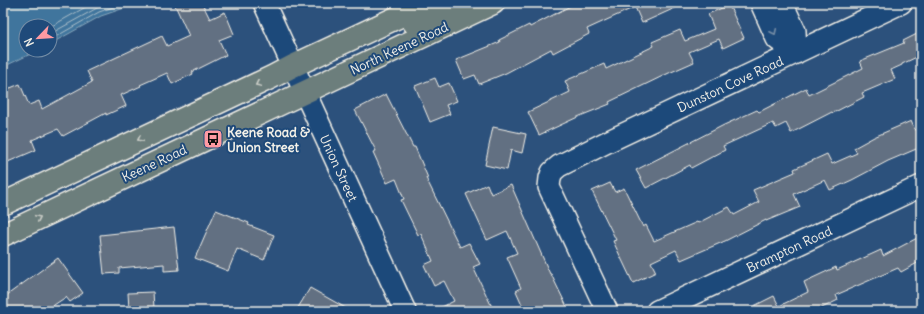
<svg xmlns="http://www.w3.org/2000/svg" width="924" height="314" font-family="Delius,sans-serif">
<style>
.water{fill:#40759d;stroke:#88a7bb}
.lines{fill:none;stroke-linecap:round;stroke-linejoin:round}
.shore{stroke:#acbfca;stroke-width:1}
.building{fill:#626f82;stroke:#f4f1e8}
.minor-casing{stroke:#f4f1e8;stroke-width:24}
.major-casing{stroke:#f4f1e8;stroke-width:25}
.minor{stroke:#1f4a7a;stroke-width:21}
.major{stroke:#6c7e7c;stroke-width:22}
.oneway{stroke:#748da6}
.oneway2{stroke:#cbcec8}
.labels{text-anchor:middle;stroke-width:4;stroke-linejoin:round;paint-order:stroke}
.street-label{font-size:13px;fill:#f4f1e8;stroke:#1f4a7a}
.poi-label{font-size:13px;font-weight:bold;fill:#f4f1e8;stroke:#1f4a7a;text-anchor:start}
</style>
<rect width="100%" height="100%" fill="#2c517c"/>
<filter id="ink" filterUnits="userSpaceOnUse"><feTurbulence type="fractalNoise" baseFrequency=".025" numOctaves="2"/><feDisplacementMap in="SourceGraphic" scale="8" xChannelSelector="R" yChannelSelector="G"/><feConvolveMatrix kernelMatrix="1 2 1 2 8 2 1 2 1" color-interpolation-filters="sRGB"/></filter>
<g filter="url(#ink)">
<path class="water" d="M3,3H132L133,5L101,16L50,44V26H26V50H39L3,67Z"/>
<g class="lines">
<path class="shore" d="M50,27L93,3
M50,34L97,8L110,3
M50,40L99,12L125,3"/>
</g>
<path class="building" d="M174,3H202L210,19L225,12L234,34L219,40L226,55L192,72L193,74L172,84L167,73L140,85L141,86L121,95L126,106L106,115V113L63,136L58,129L32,140L36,150L3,164V91L20,84L29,105L39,101L42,109L92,82L87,71L162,36L167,46L189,36Z
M576,3H686L642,23L635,7L587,29L589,34L553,53L551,49L506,73L479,84L475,75L464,79L456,60L500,42L499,40L529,25L530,27Z
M729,5L744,38L723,48L719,39L689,52L694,62L669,73L609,102L610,104L580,116L539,135L528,112L570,92L565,81L604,64L606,69L654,46L652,42L680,30L685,41L714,29L708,14Z
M921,32V55L902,64V65L891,70L895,79L862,93L864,97L833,113L832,112L791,133L786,123L776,128L773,123L723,146L725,150L691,168L690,165L646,188L636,170L724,125L757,110L759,112L806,88L809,95L863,68L860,61L904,43L903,41Z
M435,78L439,87L449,83L457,101L446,105L450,114L430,122L415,86Z
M386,94L413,147H415L428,178H426L455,237L460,247L469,243L480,264L473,267L492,307L484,311H434L454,301L444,281L434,286L424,265L433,261L421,234L418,235L401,200L404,199L396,179L387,183L373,152L376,151L355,110Z
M911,121L915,130L921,127V147L888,161L852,180L830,190L825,180L794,194L800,207L766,221V220L725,241L681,260L676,250L651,262L656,272L633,283L613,241L616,240L592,191L610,183L615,192L624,188L643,227L646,225L654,241L697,222L698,223L729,207L734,215L759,202L753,190L795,172L794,169L827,154L832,164L857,153L854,148L874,137Z
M493,127L526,134L522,153L511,150L507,170L485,165Z
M487,184L491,194L511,185L550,274H551L569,311H525L516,291L521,288L507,257L517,253L507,231L487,240L466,194Z
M216,210L249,223L248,225L274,235L264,260L237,249L228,271L195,258Z
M174,227L179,270L164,271V264L119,268V273L104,274L100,235Z
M921,236V261L901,272L898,268L836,295L838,300L816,311H744L774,296L779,306L808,292L804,282L836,267L837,270L881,250L883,256Z
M58,258L83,293L70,302L66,297L45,311H3V298Z
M310,288L351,311H296Z
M153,292L154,308L129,309L128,293Z"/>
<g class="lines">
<g class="minor-casing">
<path id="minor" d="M264,3L405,311
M761,3L777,39L796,53
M782,3L795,31L796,53
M607,311L549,187L550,178L552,172L559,166L607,142L901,3
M657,311L921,186"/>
</g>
<g class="major-casing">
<path id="major" d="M414,23L457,3
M3,204L272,77L293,66L428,3
M3,235L493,3"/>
</g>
<use href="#minor" class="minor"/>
<use href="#major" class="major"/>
</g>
<defs><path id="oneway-chevron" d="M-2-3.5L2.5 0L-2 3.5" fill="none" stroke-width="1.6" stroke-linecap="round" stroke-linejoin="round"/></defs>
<use class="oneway" href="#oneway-chevron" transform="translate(774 32) rotate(65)"/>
<g class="oneway2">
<use href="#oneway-chevron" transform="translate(258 84) rotate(155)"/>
<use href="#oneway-chevron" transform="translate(140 139) rotate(155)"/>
<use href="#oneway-chevron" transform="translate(38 218) rotate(-25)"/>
</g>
</g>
<defs>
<g id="bus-square" transform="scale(1)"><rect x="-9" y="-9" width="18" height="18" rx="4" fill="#ff9aa2" stroke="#1f4a7a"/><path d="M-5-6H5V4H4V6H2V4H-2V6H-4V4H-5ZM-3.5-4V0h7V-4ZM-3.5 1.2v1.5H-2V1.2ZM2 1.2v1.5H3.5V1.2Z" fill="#111"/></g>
</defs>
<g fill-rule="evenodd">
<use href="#bus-square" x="213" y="139"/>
</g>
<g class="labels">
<g class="street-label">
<text transform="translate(399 48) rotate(-25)" y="5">North Keene Road</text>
<text transform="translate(730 84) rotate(-25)" y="5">Dunston Cove Road</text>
<text transform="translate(154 163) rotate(-25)" y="5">Keene Road</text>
<text transform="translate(339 168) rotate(65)" y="5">Union Street</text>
<text transform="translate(789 249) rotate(-25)" y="5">Brampton Road</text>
</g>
<g class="poi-label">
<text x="227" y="137">Keene Road &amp;<tspan x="227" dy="15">Union Street</tspan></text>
</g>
</g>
<rect width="924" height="314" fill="none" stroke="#1f4a7a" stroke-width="16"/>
<rect x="8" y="8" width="908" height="298" fill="none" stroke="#f4f1e8" stroke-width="1.5" filter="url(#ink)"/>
<g transform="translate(38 38) rotate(245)"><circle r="19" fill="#1f4a7a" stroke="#748da6"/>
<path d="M0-3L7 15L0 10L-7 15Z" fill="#ff9aa2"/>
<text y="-6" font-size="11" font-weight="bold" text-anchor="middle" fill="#f4f1e8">N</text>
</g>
</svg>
